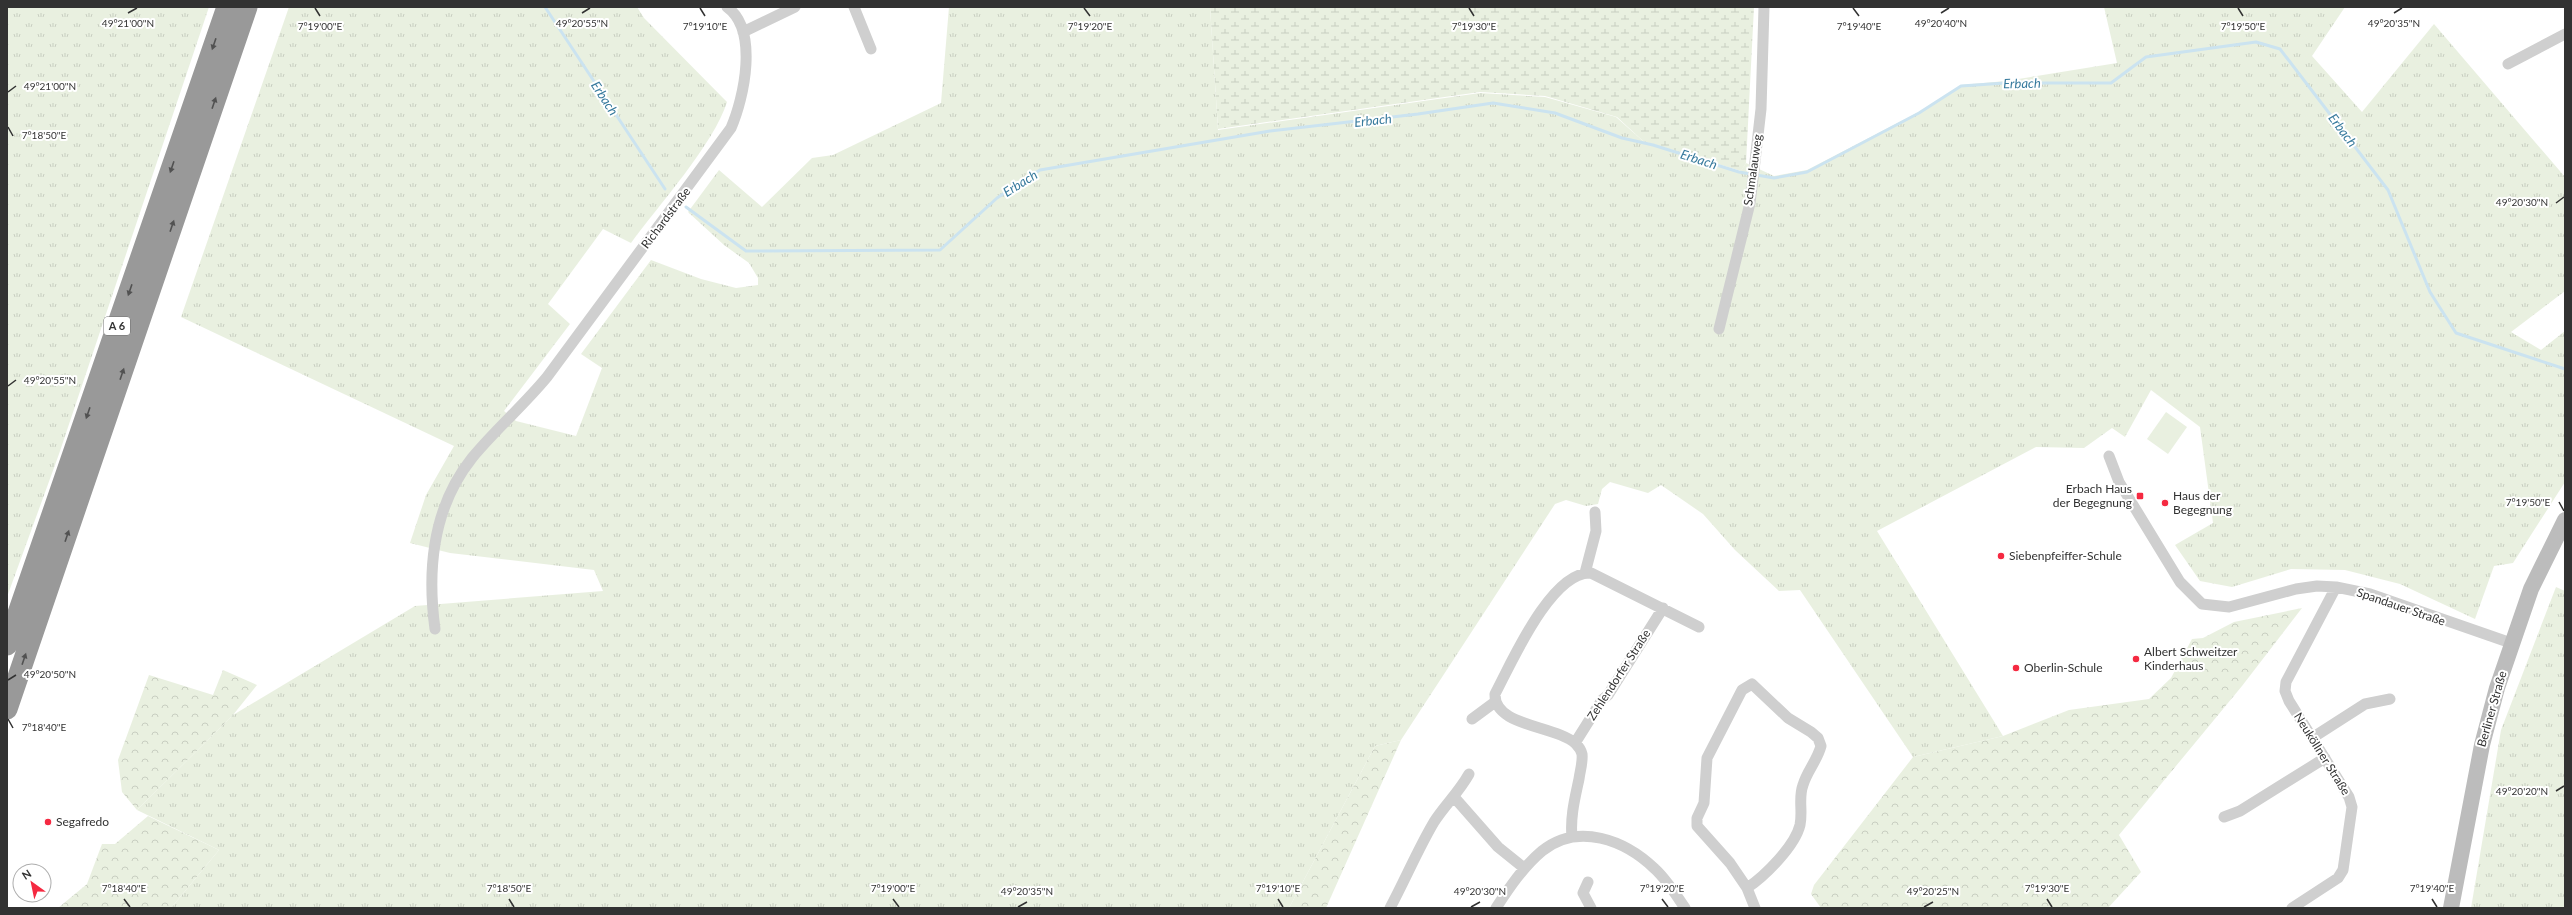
<svg xmlns="http://www.w3.org/2000/svg" width="2572" height="915" font-family="Lato,sans-serif">
<style>
.grass{fill:url(#grass-tufts)}
.forest{fill:url(#forest-crowns)}
.wetland{fill:url(#wetland-marsh)}
.garden{fill:#e9f0e0}
.lines{fill:none;stroke-linecap:round;stroke-linejoin:round}
.stream{stroke:#cbe3f0;stroke-width:3}
.street{stroke:#cfcfcf;stroke-width:11}
.secondary{stroke:#bcbcbc;stroke-width:16}
.highway{stroke:#999;stroke-width:21}
.oneway{fill:#515151}
.ticks{fill:none;stroke:#323232;stroke-width:1.5}
.poi-dot{fill:#f52941;stroke:#fff;stroke-width:1.5}
.labels{text-anchor:middle;stroke-width:4;stroke-linejoin:round;paint-order:stroke}
.shield{fill:#fff;stroke:#707070;stroke-width:1}
.shield-label{font-size:11px;font-weight:bold;fill:#323232}
.street-label{font-size:12px;fill:#323232;stroke:#fff}
.poi-label{font-size:12px;fill:#323232;stroke:#fff;text-anchor:start}
.water-label{font-size:13px;font-style:italic;fill:#377a9d;stroke:#fff}
.ticks-label{font-size:10px;text-anchor:middle;fill:#323232;stroke:#fff;stroke-width:4;stroke-linejoin:round;paint-order:stroke}
</style>
<defs>
<pattern id="grass-tufts" width="24" height="20" patternUnits="userSpaceOnUse"><rect width="24" height="20" fill="#e9f0e0"/><path d="M3 7l-1-3M5 7V3M7 7l1-3M15 17l-1-3M17 17v-4M19 17l1-3" fill="none" stroke="#c8cec1"/></pattern>
<pattern id="forest-crowns" width="20" height="18" patternUnits="userSpaceOnUse"><rect width="20" height="18" fill="#e9f0e0"/><path d="M2 6a3 3 0 1 1 6 0M12 15a3 3 0 1 1 6 0" fill="none" stroke="#c8cec1"/></pattern>
<pattern id="wetland-marsh" width="20" height="14" patternUnits="userSpaceOnUse"><rect width="20" height="14" fill="#e9f0e0"/><path d="M1 5h8M5 5V1M11 12h8M15 12V8" fill="none" stroke="#c8cec1"/></pattern>
</defs>
<rect width="100%" height="100%" fill="#fff"/>
<path class="grass" d="M7,7H209L59,454L7,597Z
M289,7H637L644,18L727,102C714,144 658,206 631,243L603,229L548,304L570,324L504,411L516,421L576,436L602,368L581,354L651,260L701,279L736,288L758,285V278L749,263L724,245L688,212L719,170L762,207L812,158L833,155L941,103L949,7H1210L1218,130L1480,93L1545,97L1616,117L1643,141L1740,172L1746,163L1774,176L1807,170L1919,112L1961,85L2006,81L2117,63L2104,7H2345L2312,56L2362,112L2434,24L2565,177V291L2511,332L2541,350L2565,331V482L2513,563L2494,566L2475,619L2400,584L2345,570L2291,569L2232,587L2200,581L2175,545L2213,523L2200,427L2151,390L2125,437L2112,428L2084,448L2036,447L1877,531L2003,736L1913,757L1800,590L1779,591L1735,550L1703,514L1661,485L1648,493L1610,482L1602,489L1598,504L1586,506L1566,500L1555,504L1401,740L1375,746L1289,908H171L219,850L137,810L233,715L415,606L603,591L594,570L450,553L410,543L426,495L454,446L181,317Z
M2556,587L2565,591V908H2471L2501,730Z"/>
<path class="forest" d="M2302,608L2242,686L2119,835L2141,872L2108,908H1821L1811,894L1814,885L1913,757L2003,736L2069,710L2149,699L2171,678L2192,639L2203,638L2234,622Z
M223,670L257,685L233,715L137,810L122,792L118,760L149,675L213,695Z
M1401,740L1326,908H1289L1375,746Z
M148,816L219,850L171,908H58L87,884L102,844H115Z"/>
<path class="wetland" d="M1210,7H1754L1746,163L1741,171L1643,141L1617,117L1545,96L1480,92L1218,129Z"/>
<path class="garden" d="M2166,412L2187,427L2168,454L2147,439Z"/>
<g class="lines">
<path class="stream" d="M545,7L665,189
M686,207L746,251L940,250L997,198L1040,170L1270,131L1418,114L1493,103L1555,113L1622,138L1653,145L1739,172L1774,178L1807,172L1919,113L1961,86L2005,83H2111L2146,57L2256,42L2280,49L2388,190L2430,292L2456,333L2565,369"/>
<path class="street" d="M854,7L871,49
M743,32L795,7
M2508,64L2565,34
M1719,329L1750,203L1754,170L1761,109L1764,7
M2109,456L2119,482L2180,582L2202,604L2229,607L2296,589L2317,586L2336,587L2370,594L2511,643
M1585,573L1596,531L1595,512
M435,629C427,570 433,507 472,458C495,430 523,406 547,377L731,128C744,98 759,30 727,7
M1472,719L1495,702
M2312,738L2365,704L2390,699
M1575,743L1602,700L1608,695L1663,608
M1454,797L1498,847L1524,868
M2224,817L2240,811L2325,758
M1572,837C1570,817 1575,798 1579,779C1580,771 1583,762 1582,754C1581,750 1579,747 1576,744C1556,725 1494,727 1495,694C1511,664 1551,571 1591,573L1699,627
M1588,882L1583,893L1591,908
M1747,888C1765,876 1795,846 1800,825C1803,811 1798,798 1803,785C1807,771 1817,761 1821,746L1818,738L1811,732L1788,718L1752,684L1742,690L1707,758L1704,803L1697,818V826L1730,863L1747,888L1755,908
M1390,908C1405,880 1418,849 1434,822C1445,805 1459,792 1469,774
M1496,908C1509,888 1523,867 1542,851C1578,822 1625,840 1655,869C1667,880 1676,895 1685,908
M2292,908L2338,878L2343,870L2352,807L2349,797L2289,701L2285,691L2286,682L2336,587"/>
<path class="secondary" d="M2451,908L2482,745L2497,688L2531,589L2565,520"/>
<path class="highway" d="M7,645L227,7
M7,709L247,7"/>
</g>
<defs><path id="oneway-solid" d="M-6-.8H1V-3.2L6.5 0L1 3.2V.8H-6Z"/></defs>
<g class="oneway">
<use href="#oneway-solid" transform="translate(214 44) rotate(109)"/>
<use href="#oneway-solid" transform="translate(214 103) rotate(-71)"/>
<use href="#oneway-solid" transform="translate(172 167) rotate(109)"/>
<use href="#oneway-solid" transform="translate(172 226) rotate(-71)"/>
<use href="#oneway-solid" transform="translate(130 290) rotate(109)"/>
<use href="#oneway-solid" transform="translate(122 374) rotate(-71)"/>
<use href="#oneway-solid" transform="translate(88 413) rotate(109)"/>
<use href="#oneway-solid" transform="translate(67 536) rotate(-71)"/>
<use href="#oneway-solid" transform="translate(24 659) rotate(-71)"/>
</g>
<path class="ticks" d="M315,8L320,16M700,8L705,16M1084,8L1090,16M1469,8L1474,16M1853,8L1859,16M2238,8L2243,16M128,13L137,8M582,13L590,8M1941,13L1949,8M2394,13L2402,8M8,92L16,86M8,127L13,136M2556,203L2564,197M8,386L16,380M2559,502L2564,511M8,680L16,675M8,719L13,728M2556,791L2564,786M124,899L130,907M509,899L514,907M893,899L899,907M1278,899L1283,907M1662,899L1668,907M2047,899L2052,907M2432,899L2437,907M1018,907L1027,902M1471,907L1480,902M1924,907L1933,902"/>
<g class="poi-dot">
<rect x="2136" y="492" width="8" height="8" rx="2"/>
<circle cx="2165" cy="503" r="4"/>
<circle cx="2001" cy="556" r="4"/>
<circle cx="2136" cy="659" r="4"/>
<circle cx="2016" cy="668" r="4"/>
<circle cx="48" cy="822" r="4"/>
</g>
<g class="labels">
<rect class="shield" x="104" y="317" width="26" height="18" rx="3"/>
<g class="shield-label">
<text x="117" y="330">A 6</text>
</g>
<g class="street-label">
<text transform="translate(1753 170) rotate(-82)" y="4">Schmalauweg</text>
<text transform="translate(666 218) rotate(-53)" y="4">Richardstraße</text>
<text transform="translate(2401 607) rotate(19)" y="4">Spandauer Straße</text>
<text transform="translate(1619 675) rotate(-57)" y="4">Zehlendorfer Straße</text>
<text transform="translate(2492 709) rotate(-74)" y="4">Berliner Straße</text>
<text transform="translate(2322 754) rotate(58)" y="4">Neuköllner Straße</text>
</g>
<g class="poi-label">
<text x="2132" y="493" text-anchor="end">Erbach Haus<tspan x="2132" dy="14">der Begegnung</tspan></text>
<text x="2173" y="500">Haus der<tspan x="2173" dy="14">Begegnung</tspan></text>
<text x="2009" y="560">Siebenpfeiffer-Schule</text>
<text x="2144" y="656">Albert Schweitzer<tspan x="2144" dy="14">Kinderhaus</tspan></text>
<text x="2024" y="672">Oberlin-Schule</text>
<text x="56" y="826">Segafredo</text>
</g>
<g class="water-label">
<text transform="translate(2022 83) rotate(-1)" y="5">Erbach</text>
<text transform="translate(605 98) rotate(57)" y="5">Erbach</text>
<text transform="translate(1373 120) rotate(-6)" y="5">Erbach</text>
<text transform="translate(2343 130) rotate(53)" y="5">Erbach</text>
<text transform="translate(1699 159) rotate(18)" y="5">Erbach</text>
<text transform="translate(1020 183) rotate(-32)" y="5">Erbach</text>
</g>
</g>
<g class="ticks-label">
<text x="1941" y="27">49°20'40"N</text>
<text x="2394" y="27">49°20'35"N</text>
<text x="128" y="27">49°21'00"N</text>
<text x="582" y="27">49°20'55"N</text>
<text x="1474" y="30">7°19'30"E</text>
<text x="2243" y="30">7°19'50"E</text>
<text x="320" y="30">7°19'00"E</text>
<text x="705" y="30">7°19'10"E</text>
<text x="1090" y="30">7°19'20"E</text>
<text x="1859" y="30">7°19'40"E</text>
<text x="50" y="90">49°21'00"N</text>
<text x="44" y="139">7°18'50"E</text>
<text x="2522" y="206">49°20'30"N</text>
<text x="50" y="384">49°20'55"N</text>
<text x="2528" y="506">7°19'50"E</text>
<text x="50" y="678">49°20'50"N</text>
<text x="44" y="731">7°18'40"E</text>
<text x="2522" y="795">49°20'20"N</text>
<text x="124" y="892">7°18'40"E</text>
<text x="509" y="892">7°18'50"E</text>
<text x="893" y="892">7°19'00"E</text>
<text x="1278" y="892">7°19'10"E</text>
<text x="1662" y="892">7°19'20"E</text>
<text x="2047" y="892">7°19'30"E</text>
<text x="2432" y="892">7°19'40"E</text>
<text x="1027" y="895">49°20'35"N</text>
<text x="1480" y="895">49°20'30"N</text>
<text x="1933" y="895">49°20'25"N</text>
</g>
<rect width="2572" height="915" fill="none" stroke="#323232" stroke-width="16"/>
<g transform="translate(32 883) rotate(327)"><circle r="19" fill="#ffffff" stroke="#adadad"/>
<path d="M0-3L7 15L0 10L-7 15Z" fill="#f52941"/>
<text y="-6" font-size="11" font-weight="bold" text-anchor="middle" fill="#323232">N</text>
</g>
</svg>
